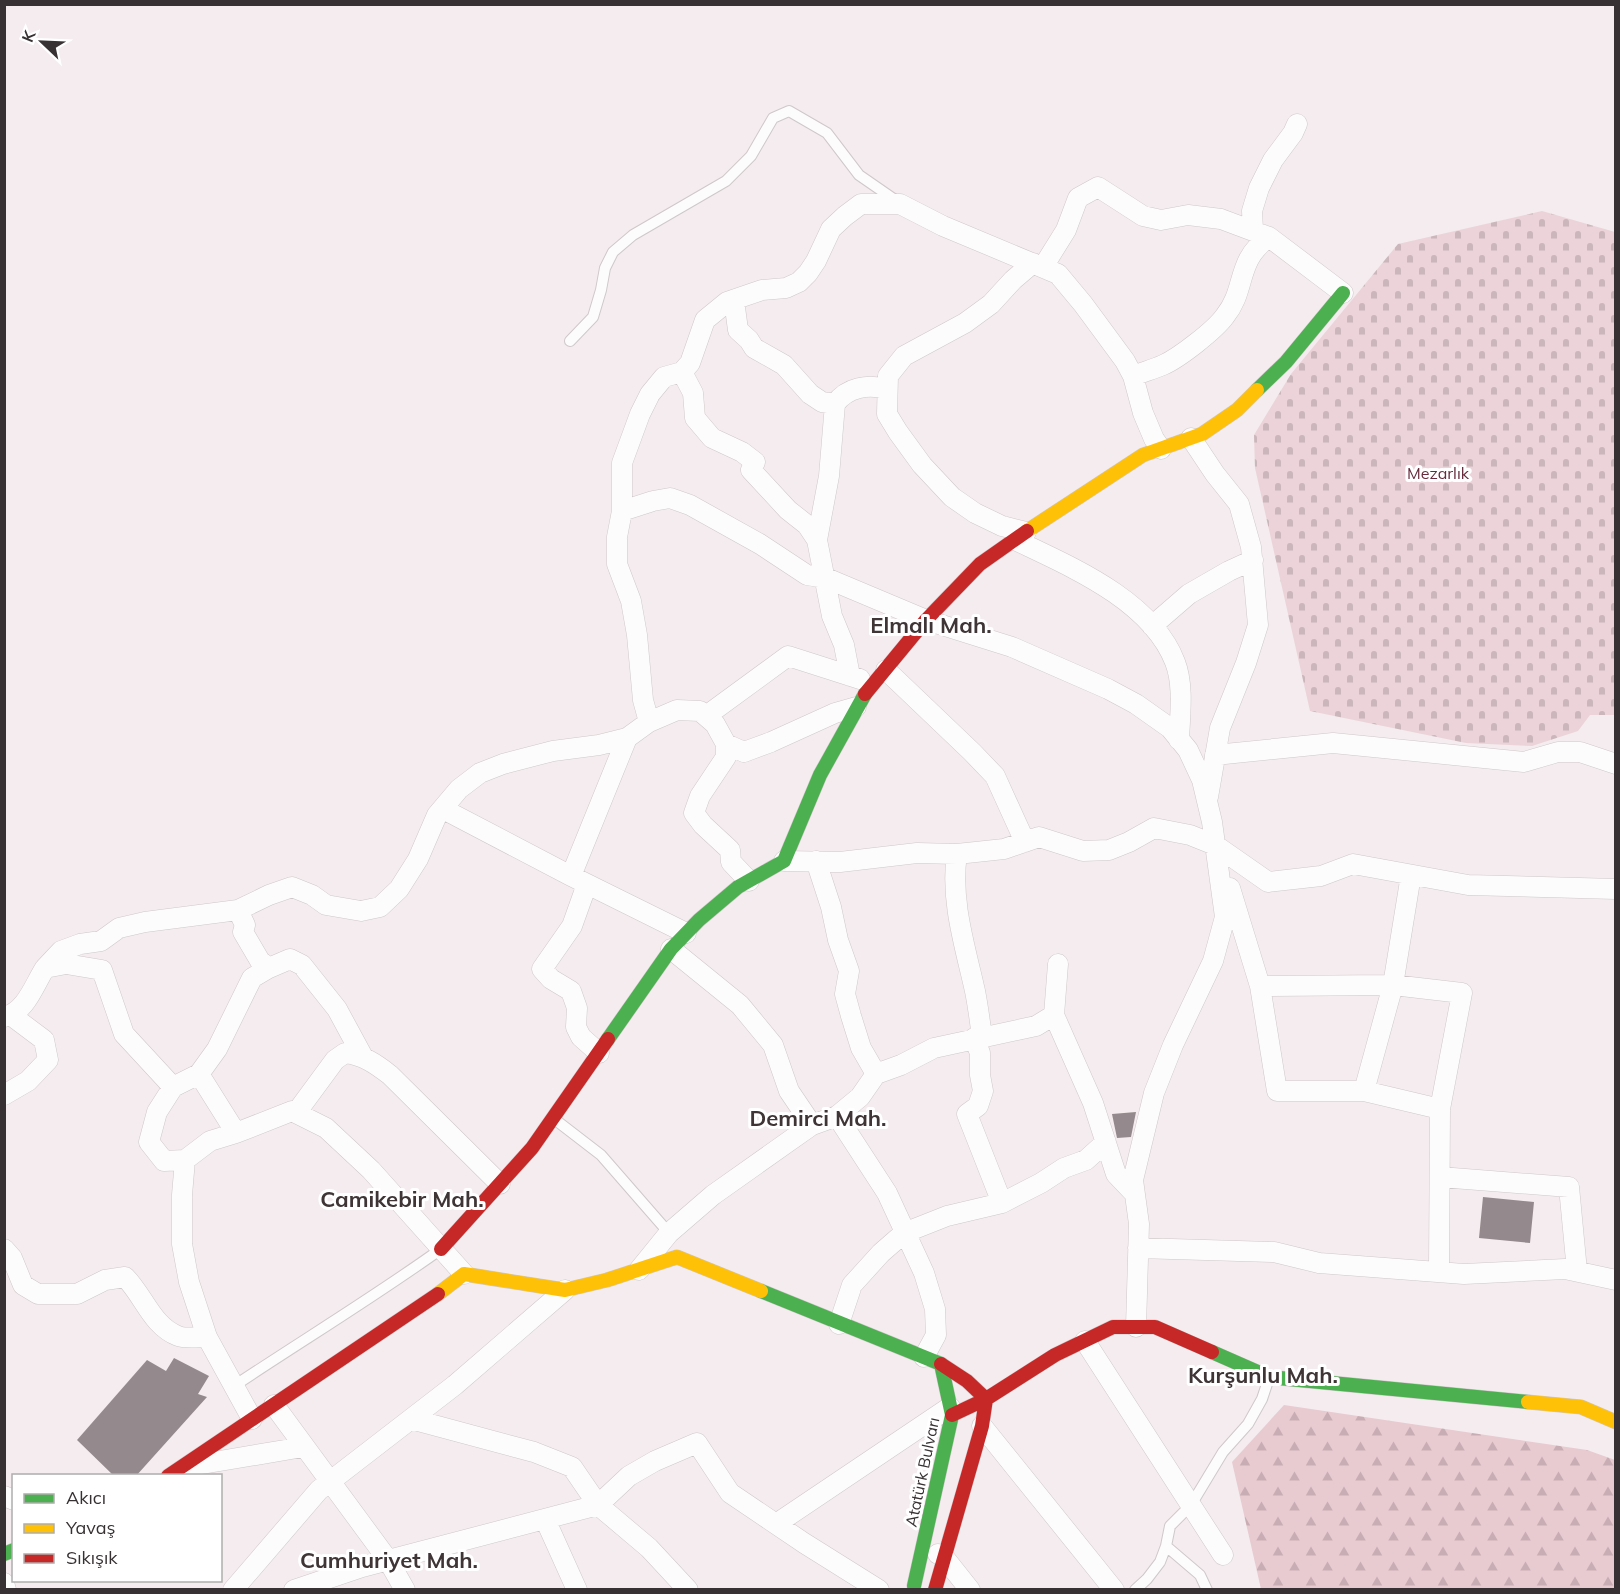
<svg xmlns="http://www.w3.org/2000/svg" width="1620" height="1594" font-family="Mulish,sans-serif">
<style>
.forest{fill:url(#forest-firs)}
.cemetery{fill:url(#cemetery-stones)}
.building{fill:#948a8d}
.lines{fill:none;stroke-linecap:round;stroke-linejoin:round}
.lane-casing{stroke:#cfc8ca;stroke-width:12}
.street-casing{stroke:#cfc8ca;stroke-width:21}
.fast-casing{stroke:#cfc8ca;stroke-width:15}
.slow-casing{stroke:#cfc8ca;stroke-width:15}
.jam-casing{stroke:#cfc8ca;stroke-width:15}
.lane{stroke:#fdfcfc;stroke-width:10}
.street{stroke:#fdfcfc;stroke-width:20}
.fast{stroke:#4caf50;stroke-width:14}
.slow{stroke:#ffc107;stroke-width:14}
.jam{stroke:#c62828;stroke-width:14}
.labels{text-anchor:middle;stroke-width:6;stroke-linejoin:round;paint-order:stroke}
.park-label{font-size:16px;fill:#662a3d;stroke:#fff}
.street-label{font-size:16px;fill:#373133;stroke:#fff}
.district-label{font-size:22px;font-weight:bold;fill:#3f3537;stroke:#fff}
</style>
<defs>
<pattern id="forest-firs" width="22" height="20" patternUnits="userSpaceOnUse" patternTransform="scale(1.5)"><rect width="22" height="20" fill="#e8cad1"/><path d="M5 1l3.5 6h-7zM16 11l3.5 6h-7z" fill="#c8aeb4"/></pattern>
<pattern id="cemetery-stones" width="16" height="16" patternUnits="userSpaceOnUse" patternTransform="scale(1.5)"><rect width="16" height="16" fill="#ebd3d9"/><path d="M2 7V4a2 2 0 0 1 4 0v3zM10 15v-3a2 2 0 0 1 4 0v3z" fill="#cab6bb"/></pattern>
</defs>
<rect width="100%" height="100%" fill="#f4ecee"/>
<path class="forest" d="M1284,1405L1587,1450L1615,1460V1589H1261L1232,1462Z"/>
<path class="cemetery" d="M1542,211L1615,232V715H1590L1578,731L1532,746L1466,743L1310,711L1255,468L1254,435L1291,374L1398,244Z"/>
<path class="building" d="M1136,1112L1131,1137L1117,1138L1112,1114Z
M1483,1197L1534,1202L1530,1243L1479,1238Z
M174,1358L209,1376L198,1394L207,1397L136,1476H114L77,1440L147,1360L166,1371Z"/>
<g class="lines">
<g class="lane-casing">
<path id="lane" d="M570,341L593,317L601,290L605,268L613,252L633,235L726,181L751,156L773,118L789,111L827,133L859,175L898,202
M553,1118L601,1155L669,1233
M234,1386C303,1340 374,1297 441,1249
M1166,1546L1200,1575L1207,1590
M1135,1590L1147,1579L1160,1562L1166,1546L1170,1526L1191,1505L1223,1452L1248,1424L1262,1399L1269,1378"/>
</g>
<g class="street-casing">
<path id="street" d="M1253,230L1252,211L1259,188L1273,160L1293,133L1297,124
M1043,267L1066,230L1078,198L1098,187L1143,216L1161,220L1188,215L1221,219L1269,237
M734,300L738,330L749,340L754,348L784,365L810,394L822,402L835,404
M682,372L693,393L695,418L712,438L742,452L755,462L751,470L788,510L807,525L817,540L832,616L844,645L850,676
M1133,376C1143,372 1154,369 1163,365C1179,358 1215,330 1225,316C1247,289 1235,261 1269,237L1343,293
M1191,438L1215,474L1239,504L1251,547L1258,625L1246,663L1220,728L1208,797
M622,511L653,501L670,498L690,505L760,544L807,575L826,578L926,620L1012,647L1108,689L1136,704L1170,728L1188,750L1202,780L1212,822L1225,917L1213,961L1173,1045L1154,1093L1133,1180L1139,1224L1136,1327
M1026,532L1002,526L975,513L952,497L922,465L898,432L887,414L888,376L904,356L965,323L991,304L1013,280L1033,263
M817,540L829,476L835,404C847,387 868,384 887,389
M1015,540C1071,567 1151,600 1175,662C1184,685 1180,715 1179,740
M1152,626L1189,594L1229,571L1253,560
M886,670L972,752L995,776L1025,842
M706,716L788,656L860,679
M649,722L643,700L637,635L631,601L617,564V537L622,511V463L640,414L650,394L664,377L682,372L690,363L705,320L727,302L762,290L786,288L799,282L808,273L816,261L831,229L845,216L861,204H900L943,226L1058,274L1083,304L1125,361L1133,376L1143,413L1154,439L1161,449
M726,744L744,752L771,742L835,713L856,707
M1215,755L1333,743L1524,762L1558,752H1580L1616,764
M443,809L571,876L686,933
M957,854C950,900 965,946 975,991C978,1006 980,1022 982,1037
M784,861L840,862L917,853L957,854L1004,849L1039,837L1083,851L1109,850L1129,842L1154,828L1190,835L1215,845L1268,882L1321,876L1353,864L1468,885L1616,889
M816,861L831,907L838,940L849,971L845,994L851,1016L861,1048L876,1074
M571,876L627,738
M587,884L572,926L542,969L551,979L571,991L577,1008L576,1027L581,1037L599,1053
M1230,888L1260,986L1277,1091H1364L1440,1109L1439,1272
M238,910L245,925L243,932L260,961L269,968L290,959L302,965L337,1009L363,1057
M671,949L740,1005L773,1045L789,1091L812,1125
M1058,964L1054,1015L1093,1103L1116,1174L1135,1194
M45,968L61,951L80,944L101,941L119,928L145,922L238,910L269,895L292,887L312,895L326,905L361,911L380,907L399,889L418,859L437,815L459,789L480,773L503,764L553,751L599,745L627,738L649,722L677,710L700,711L715,724L726,744V757L700,796L694,813L703,825L730,850L731,862L749,881
M1260,986L1393,985L1462,993L1440,1109
M4,1017C26,1012 34,985 45,968L66,964L102,970L124,1034L173,1087L199,1074L236,1133L292,1111L326,1128L371,1170L464,1274
M974,1038L980,1053V1075L983,1091L978,1106L967,1114L1002,1203
M199,1074L217,1049L252,978L269,968
M173,1087L157,1112L149,1142L164,1161L185,1160
M1364,1091L1393,985L1411,875
M4,1095L28,1081L48,1060L44,1040L12,1016
M296,1113L335,1060L345,1053C363,1055 376,1064 390,1075L500,1184
M837,1116L860,1097L876,1074L901,1065L934,1048L1036,1026L1054,1015
M236,1133L210,1141L185,1160L182,1195V1244L189,1282L207,1337L252,1419
M1440,1177L1569,1187L1577,1271
M1138,1248L1274,1252L1319,1263L1464,1274L1565,1269L1616,1280
M4,1249L12,1258L23,1285L38,1294H77L105,1280L125,1277C144,1296 152,1326 178,1336C186,1339 199,1337 207,1337
M639,1270L669,1233L713,1195L812,1125L837,1116L887,1193L924,1273L935,1309L936,1335L924,1357
M839,1324L852,1285L881,1253L904,1233L947,1216L1002,1203L1041,1183L1064,1168L1086,1160L1106,1142
M1085,1341L1223,1555
M274,1405L388,1560L405,1590
M411,1419L534,1452L572,1467L598,1505L649,1548L688,1590
M982,1426L1114,1590
M190,1466L303,1447
M4,1496L14,1500
M545,1519L577,1590
M776,1524L950,1407
M938,1554L943,1556L970,1590
M4,1583L6,1590
M233,1590L319,1490L455,1385L565,1290
M294,1590L362,1567L598,1505L629,1476L655,1461L697,1443L730,1493L804,1543L879,1590"/>
</g>
<g class="fast-casing">
<path id="fast" d="M1257,390L1286,362L1343,293
M608,1039L671,949L699,920L738,887L784,861L820,775L865,694
M761,1291L941,1364
M1212,1352L1269,1377L1528,1402
M4,1554L14,1550
M914,1586L952,1415L941,1364"/>
</g>
<g class="slow-casing">
<path id="slow" d="M1027,531L1143,455L1202,434L1237,410L1257,390
M438,1294L464,1274L565,1290L607,1280L677,1257L761,1291
M1528,1402L1581,1407L1616,1422"/>
</g>
<g class="jam-casing">
<path id="jam" d="M865,694L926,620L980,564L1027,531
M441,1249L532,1148L608,1039
M952,1415L986,1399L1055,1355L1113,1327H1155L1212,1352
M168,1476L438,1294
M935,1590L982,1426L986,1399L967,1381L941,1364"/>
</g>
<use href="#lane" class="lane"/>
<use href="#street" class="street"/>
<use href="#fast" class="fast"/>
<use href="#slow" class="slow"/>
<use href="#jam" class="jam"/>
</g>
<g class="labels">
<g class="park-label">
<text x="1438" y="479">Mezarlık</text>
</g>
<g class="street-label">
<text transform="translate(922 1472) rotate(-78)" y="6">Atatürk Bulvarı</text>
</g>
<g class="district-label">
<text x="931" y="633">Elmalı Mah.</text>
<text x="818" y="1126">Demirci Mah.</text>
<text x="402" y="1207">Camikebir Mah.</text>
<text x="1263" y="1383">Kurşunlu Mah.</text>
<text x="389" y="1568">Cumhuriyet Mah.</text>
</g>
</g>
<rect width="1620" height="1594" fill="none" stroke="#373133" stroke-width="12"/>
<rect x="12" y="1474" width="210" height="108" fill="#ffffff" stroke="#afadad" stroke-width="1.5"/>
<rect x="24" y="1494" width="30" height="9" fill="#4caf50" stroke="#afadad" stroke-width="1.5"/>
<text x="66" y="1504" font-size="18" fill="#373133">Akıcı</text>
<rect x="24" y="1524" width="30" height="9" fill="#ffc107" stroke="#afadad" stroke-width="1.5"/>
<text x="66" y="1534" font-size="18" fill="#373133">Yavaş</text>
<rect x="24" y="1554" width="30" height="9" fill="#c62828" stroke="#afadad" stroke-width="1.5"/>
<text x="66" y="1564" font-size="18" fill="#373133">Sıkışık</text>
<g transform="translate(42 42) rotate(293)" stroke="#ffffff" stroke-width="4.5" paint-order="stroke">
<path d="M0-4.5L10 22L0 15L-10 22Z" fill="#373133"/>
<text y="-9" font-size="16" font-weight="bold" text-anchor="middle" fill="#373133">K</text>
</g>
</svg>
